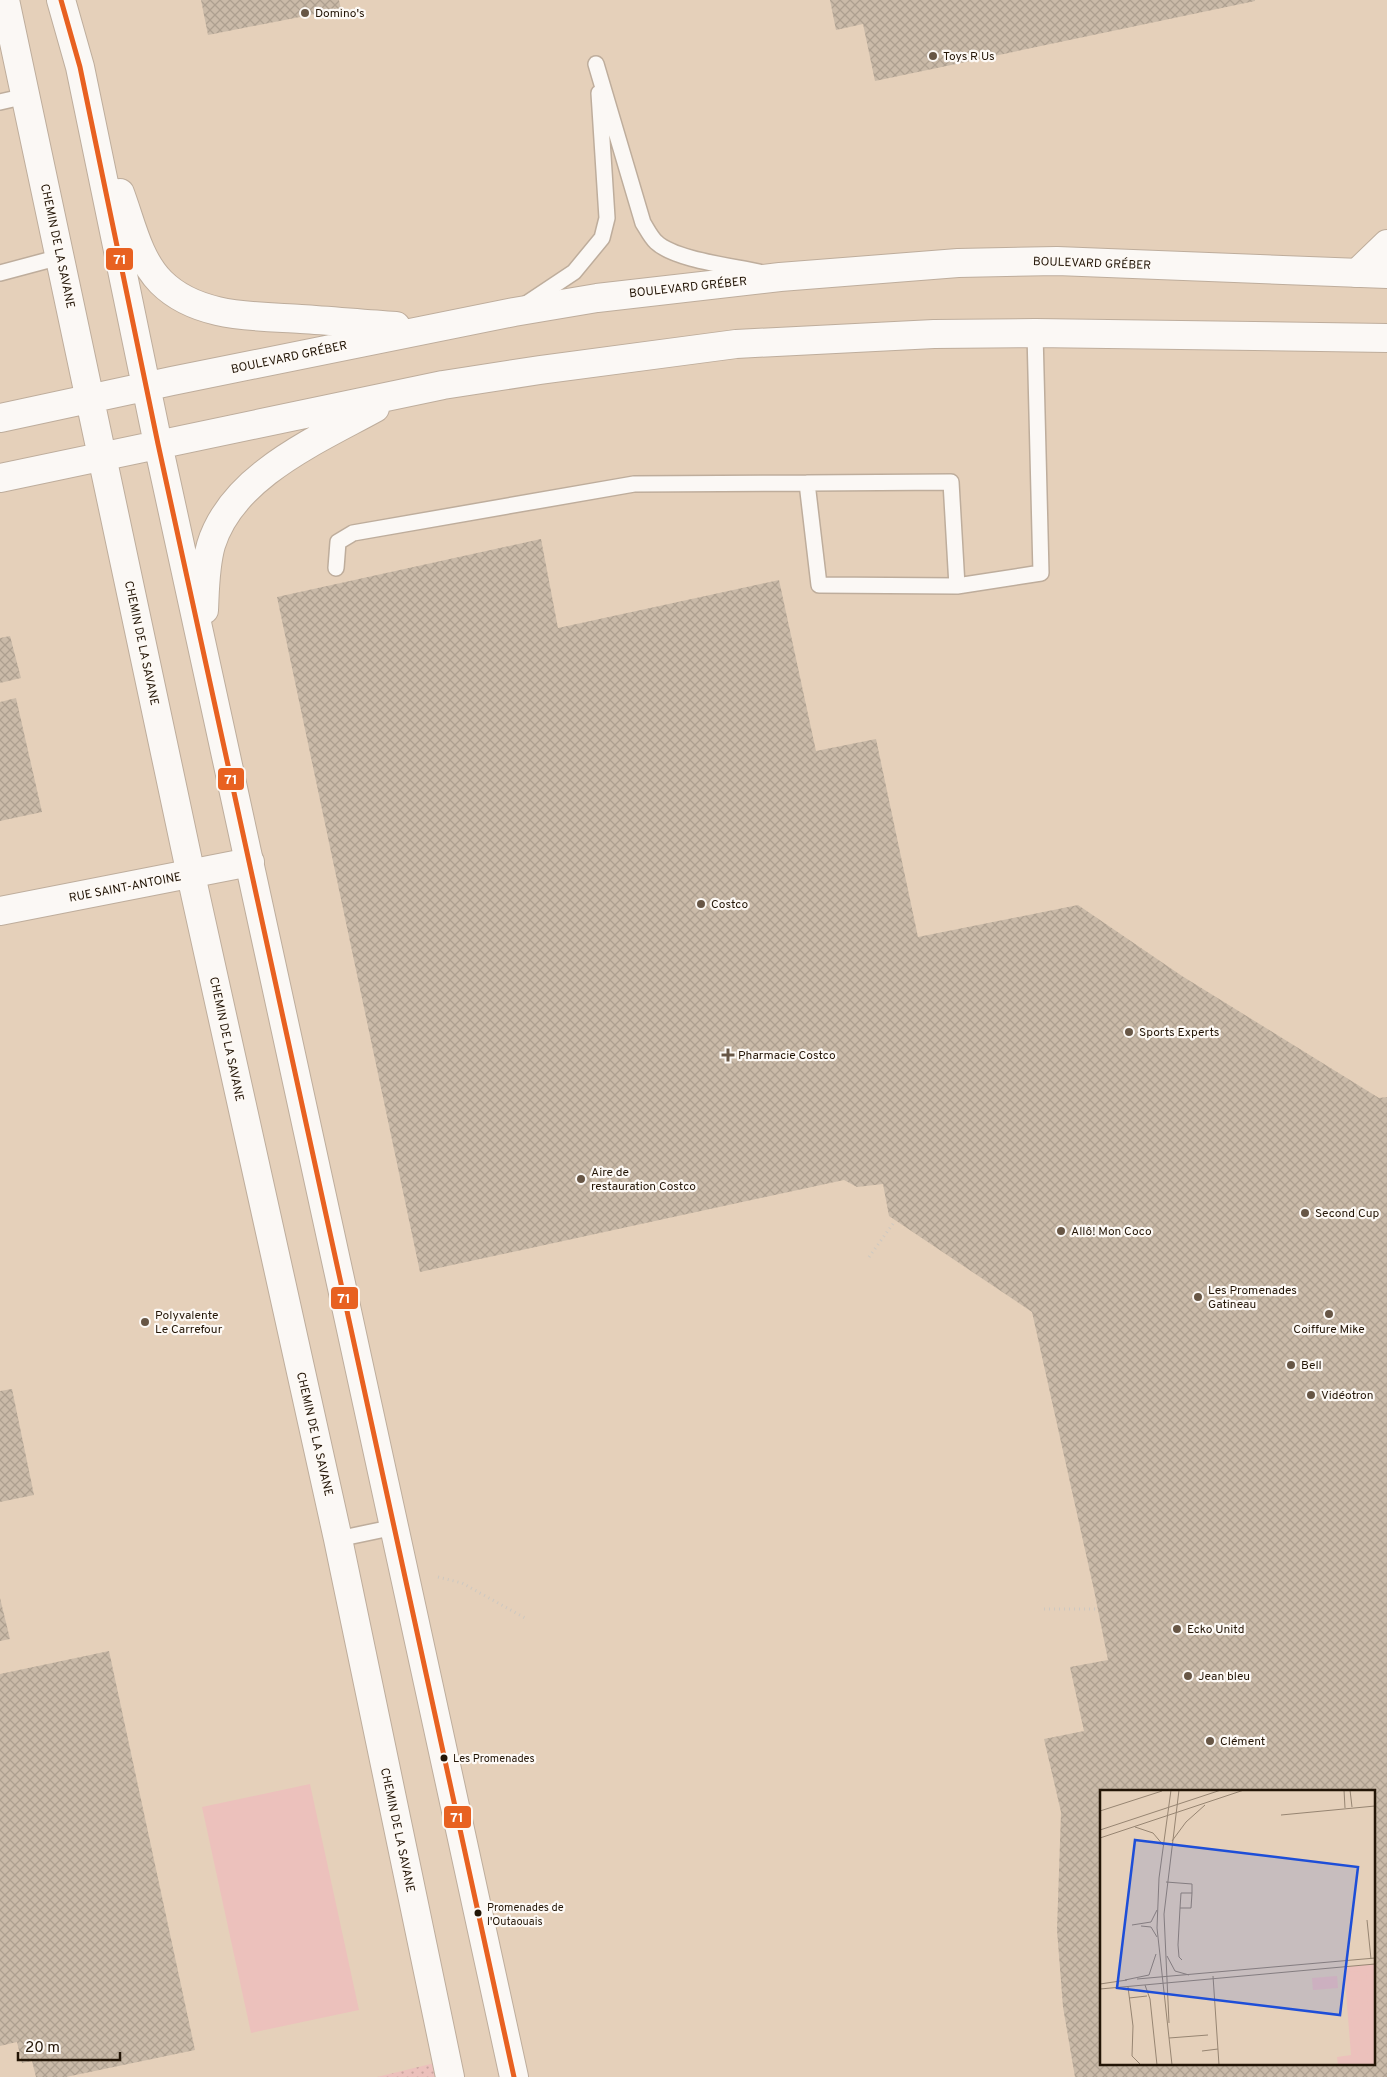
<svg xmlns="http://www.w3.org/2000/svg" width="1387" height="2077" font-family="Overpass,sans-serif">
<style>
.grass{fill:url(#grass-dots)}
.garden{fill:#ecc1bc}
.building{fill:url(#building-cross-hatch);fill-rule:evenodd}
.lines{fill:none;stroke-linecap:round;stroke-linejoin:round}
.lane-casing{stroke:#bead9c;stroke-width:18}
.street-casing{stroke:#bead9c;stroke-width:30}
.secondary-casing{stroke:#bead9c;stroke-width:30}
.primary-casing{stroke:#bead9c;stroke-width:30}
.path{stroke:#cdc8c1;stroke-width:3;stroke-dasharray:1 4;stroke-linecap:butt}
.lane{stroke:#fbf8f5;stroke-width:15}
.street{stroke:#fbf8f5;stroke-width:28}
.secondary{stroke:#fbf8f5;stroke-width:28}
.primary{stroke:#fbf8f5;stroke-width:28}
.bus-1-casing{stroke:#fdf9f5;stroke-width:9}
.bus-1{stroke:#e86121;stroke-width:5}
.poi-dot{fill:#675645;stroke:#fdf9f5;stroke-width:2}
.bus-dot{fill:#231506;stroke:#fdf9f5;stroke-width:2}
.labels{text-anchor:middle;stroke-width:4.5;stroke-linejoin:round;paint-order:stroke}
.bus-label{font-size:11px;fill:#231506;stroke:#fdf9f5;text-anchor:start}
.poi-label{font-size:12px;fill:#231506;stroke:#fdf9f5;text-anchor:start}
.street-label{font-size:12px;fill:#231506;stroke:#fdf9f5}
.inset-road{fill:none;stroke:#978572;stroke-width:1}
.view{fill:#1d4ed8;fill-opacity:0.15;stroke:#1d4ed8;stroke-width:2.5}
.inset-edge{fill:none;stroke:#231506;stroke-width:2.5}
.line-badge{stroke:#fdf9f5;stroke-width:2}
.badge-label{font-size:14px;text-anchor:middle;font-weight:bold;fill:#fff}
</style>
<defs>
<pattern id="grass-dots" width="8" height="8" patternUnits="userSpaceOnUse" patternTransform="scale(1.25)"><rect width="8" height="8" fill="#ecc1bc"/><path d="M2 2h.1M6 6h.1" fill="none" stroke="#caa5a0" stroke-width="1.8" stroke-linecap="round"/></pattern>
<pattern id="building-cross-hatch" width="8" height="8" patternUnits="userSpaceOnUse" patternTransform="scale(1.25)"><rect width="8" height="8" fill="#cabaa8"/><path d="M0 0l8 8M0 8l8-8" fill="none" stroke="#ad9f8f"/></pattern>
</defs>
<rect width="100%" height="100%" fill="#e5d0ba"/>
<path class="grass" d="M447,2060L450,2077H377Z"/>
<path class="garden" d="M310,1784L359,2010L251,2033L202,1807Z"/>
<path class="building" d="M201,0H339L341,9L208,35Z
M830,0H1255V1L875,81L863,24L836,30Z
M541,539L558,628L779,580L816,751L876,739L918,937L1078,905L1182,976L1379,1098L1387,1097V2077H1075L1063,2007L1057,1930L1061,1812L1044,1739L1084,1731L1070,1667L1108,1660L1094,1590L1032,1312L889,1216L883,1184L857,1187L844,1180L420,1272L277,597ZM1101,1791H1373V2063H1101Z
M10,636L21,678L0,683V638Z
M16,698L42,812L0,821V702Z
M12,1389L34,1495L0,1502V1391Z
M0,1598L10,1639L0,1641Z
M109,1651L195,2050L66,2077H36L32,2061L22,2063L17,2042L0,2046V1674Z"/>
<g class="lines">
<g class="lane-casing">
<path id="lane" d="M596,64L643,223C647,229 650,236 656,242C675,260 732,266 759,272
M0,102L26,96
M0,273L60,257
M526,304L574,272L602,238L607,218L599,93
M336,568L338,542L353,533L634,484L807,483
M957,586L951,482L807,483L819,585L957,586L1041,573L1035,333
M338,1539L395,1527"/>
</g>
<g class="street-casing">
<path id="street" d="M0,911L250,862"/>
</g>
<g class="secondary-casing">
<path id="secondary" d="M5,0L191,875L338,1539L450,2077
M61,0L80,67L158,444L514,2077
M120,193C131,222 138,259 161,282C197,318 254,316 301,319C333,321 364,324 396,326
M0,418L172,381L514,312L597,298L780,277L958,263L1057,261L1387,274
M0,478L443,385L540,370L736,344L934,334L1035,333L1387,338
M204,610C205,589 205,566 211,545C232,476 317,440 375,408"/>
</g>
<g class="primary-casing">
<path id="primary" d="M1357,273L1387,244"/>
</g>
<path class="path" d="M869,1257L895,1221
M438,1577L462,1583L525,1618
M1044,1609H1098"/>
<use href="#lane" class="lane"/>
<use href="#street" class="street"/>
<use href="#secondary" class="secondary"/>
<use href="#primary" class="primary"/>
<g class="bus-1-casing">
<path id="bus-1" d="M61,0L80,67L158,444L514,2077"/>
</g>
<use href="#bus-1" class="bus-1"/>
</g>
<g class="poi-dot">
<circle cx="305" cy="13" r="5"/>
<circle cx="933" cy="56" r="5"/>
<circle cx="701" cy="904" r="5"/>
<circle cx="1129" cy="1032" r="5"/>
<path d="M725.5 1047.5h5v5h5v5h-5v5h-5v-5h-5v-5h5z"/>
<circle cx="581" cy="1179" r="5"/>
<circle cx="1305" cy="1213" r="5"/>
<circle cx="1061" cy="1231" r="5"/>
<circle cx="1198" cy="1297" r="5"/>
<circle cx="1329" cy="1314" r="5"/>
<circle cx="145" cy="1322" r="5"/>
<circle cx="1291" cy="1365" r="5"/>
<circle cx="1311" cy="1395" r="5"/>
<circle cx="1177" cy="1629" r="5"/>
<circle cx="1188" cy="1676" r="5"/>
<circle cx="1210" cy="1741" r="5"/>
</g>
<g class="bus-dot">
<circle cx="444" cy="1758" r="4.5"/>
<circle cx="478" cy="1913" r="4.5"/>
</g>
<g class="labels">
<g class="bus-label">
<text x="453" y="1762">Les Promenades</text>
<text x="487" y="1911">Promenades de<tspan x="487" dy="14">l'Outaouais</tspan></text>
</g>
<g class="poi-label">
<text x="315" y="17">Domino's</text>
<text x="943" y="60">Toys R Us</text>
<text x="711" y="908">Costco</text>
<text x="1139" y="1036">Sports Experts</text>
<text x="738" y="1059">Pharmacie Costco</text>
<text x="591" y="1176">Aire de<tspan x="591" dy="14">restauration Costco</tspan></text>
<text x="1315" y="1217">Second Cup</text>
<text x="1071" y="1235">Allô! Mon Coco</text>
<text x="1208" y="1294">Les Promenades<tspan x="1208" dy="14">Gatineau</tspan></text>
<text x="155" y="1319">Polyvalente<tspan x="155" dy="14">Le Carrefour</tspan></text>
<text x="1329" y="1333" text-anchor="middle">Coiffure Mike</text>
<text x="1301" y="1369">Bell</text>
<text x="1321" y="1399">Vidéotron</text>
<text x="1187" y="1633">Ecko Unitd</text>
<text x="1198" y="1680">Jean bleu</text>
<text x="1220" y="1745">Clément</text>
</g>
<g class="street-label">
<text transform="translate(58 246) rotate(78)" y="4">CHEMIN DE LA SAVANE</text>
<text transform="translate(1092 263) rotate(2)" y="4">BOULEVARD GRÉBER</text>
<text transform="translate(688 287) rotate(-6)" y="4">BOULEVARD GRÉBER</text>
<text transform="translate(289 357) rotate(-12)" y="4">BOULEVARD GRÉBER</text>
<text transform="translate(142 643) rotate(78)" y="4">CHEMIN DE LA SAVANE</text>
<text transform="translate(125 887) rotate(-11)" y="4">RUE SAINT-ANTOINE</text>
<text transform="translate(227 1039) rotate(78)" y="4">CHEMIN DE LA SAVANE</text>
<text transform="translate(315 1434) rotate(77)" y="4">CHEMIN DE LA SAVANE</text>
<text transform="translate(398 1830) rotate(78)" y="4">CHEMIN DE LA SAVANE</text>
</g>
</g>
<g transform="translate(1100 1790)">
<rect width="275" height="275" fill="#e5d0ba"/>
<path d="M275,174V275H238L237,267L251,265L244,177Z" fill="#ecc1bc"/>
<path d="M261,181L262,190L245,191L244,182ZM275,185V229H269L266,186ZM237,186L238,198L213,200L212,188ZM249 213a7 7 0 1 1 14 0a7 7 0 1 1-14 0ZM251 231a7 7 0 1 1 14 0a7 7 0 1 1-14 0ZM273,260L275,273L264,275L260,267Z" fill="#ecc1bc"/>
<path class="inset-road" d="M71,0L59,88L57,138L72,275M244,0L245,18M250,0L252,17M0,21L62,1M181,25L275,16M35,37L53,43L64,56M0,40L121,0M0,48L144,0M72,51L86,32L105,15M66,92L92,94V103L91,118H80L81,103H92M80,118L78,155L79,167L82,170M267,130L271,169M32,135L51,132L57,120M41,136L51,137L57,147M67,166L75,181L89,185M113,186L119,275M37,189L275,168M25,190L49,185L56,164M0,194L27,190M45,195L50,209L57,275M28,197L33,236L32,266L41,275M0,199L275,174M29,208L47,206M69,233L64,124L79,0M69,248L108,245M102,261L118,259"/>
<path class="view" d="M35,50L258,77L240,225L17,198Z"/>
<rect width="275" height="275" class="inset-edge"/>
</g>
<g class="line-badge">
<rect x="105" y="247" width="29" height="24" rx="5" fill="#e86121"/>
<rect x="217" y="767" width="28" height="24" rx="5" fill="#e86121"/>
<rect x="330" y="1286" width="29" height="24" rx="5" fill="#e86121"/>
<rect x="443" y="1805" width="29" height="24" rx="5" fill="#e86121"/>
</g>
<g class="badge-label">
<text x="120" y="264">71</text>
<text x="231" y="784">71</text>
<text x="344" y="1303">71</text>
<text x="457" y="1822">71</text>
</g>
<path d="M18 2052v8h102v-8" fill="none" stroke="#231506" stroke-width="2.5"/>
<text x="25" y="2052" font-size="15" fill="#231506" stroke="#fdf9f5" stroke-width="4" paint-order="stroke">20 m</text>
</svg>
